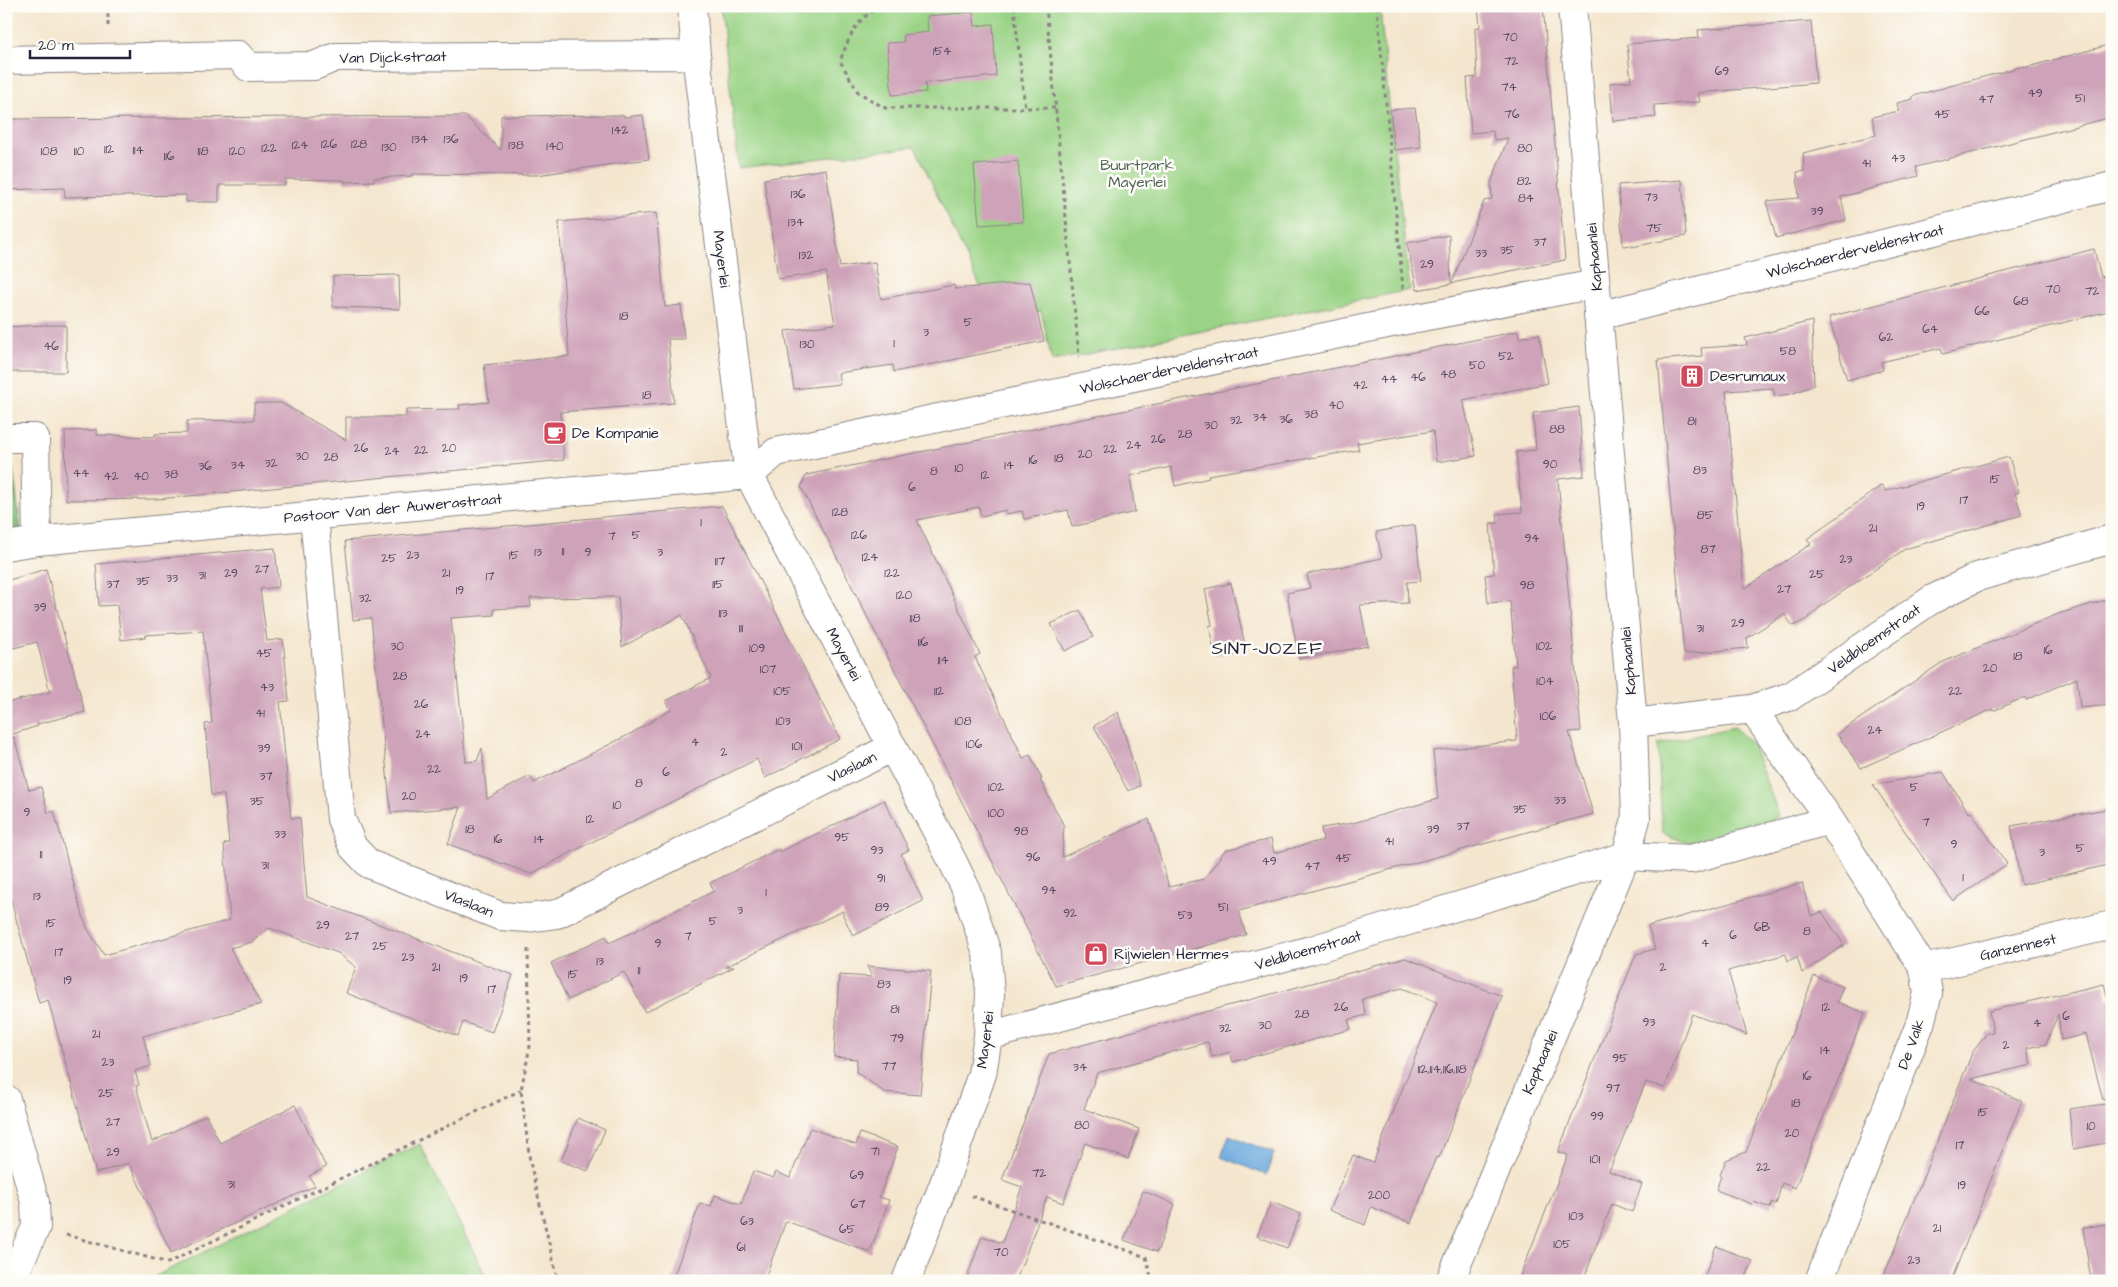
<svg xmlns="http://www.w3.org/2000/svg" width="2118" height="1287" font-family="'Architects Daughter',sans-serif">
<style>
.green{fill:#9ad385;stroke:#5e7a60}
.forest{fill:#7bb572;stroke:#4e6c56}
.water{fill:#6ba9dd;stroke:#46668c}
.building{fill:#cea2b8;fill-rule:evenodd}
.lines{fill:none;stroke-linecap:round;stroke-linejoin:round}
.minor-casing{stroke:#8b8484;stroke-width:30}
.path{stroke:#8b8484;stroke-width:3;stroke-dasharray:4 4;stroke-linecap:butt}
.minor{stroke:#fff;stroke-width:28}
.labels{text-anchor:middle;stroke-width:5;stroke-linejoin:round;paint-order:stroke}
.number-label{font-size:12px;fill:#4d425a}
.street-label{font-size:15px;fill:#22223b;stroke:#fdfcf7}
.park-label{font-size:15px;fill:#4c6055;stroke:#fdfcf7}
.poi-label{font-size:15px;fill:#22223b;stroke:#fdfcf7;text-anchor:start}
.quarter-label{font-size:18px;letter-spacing:1px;fill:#22223b;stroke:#fdfcf7}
</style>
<rect width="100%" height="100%" fill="#fdfcf7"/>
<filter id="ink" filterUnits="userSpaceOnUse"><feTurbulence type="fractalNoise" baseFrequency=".02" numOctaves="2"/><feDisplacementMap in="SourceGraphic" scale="10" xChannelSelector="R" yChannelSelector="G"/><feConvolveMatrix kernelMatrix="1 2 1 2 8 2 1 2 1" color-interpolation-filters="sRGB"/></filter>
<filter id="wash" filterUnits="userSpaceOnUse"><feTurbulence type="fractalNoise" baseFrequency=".0096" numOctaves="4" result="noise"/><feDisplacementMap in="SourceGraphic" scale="20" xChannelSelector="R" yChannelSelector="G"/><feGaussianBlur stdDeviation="1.12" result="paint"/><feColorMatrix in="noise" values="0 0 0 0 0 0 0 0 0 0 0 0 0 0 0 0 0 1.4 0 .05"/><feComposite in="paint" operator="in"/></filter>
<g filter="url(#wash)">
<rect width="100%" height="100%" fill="#f4e6ce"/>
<path class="green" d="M721,6H1380L1387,85L1410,290L1052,361L1041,311L995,318L915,147L739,168Z
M1734,727L1752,744L1779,815L1770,824L1687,843L1662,833L1658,744Z
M420,1144L488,1281H146Z"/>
<path class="forest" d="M6,448H10L21,529L6,530Z"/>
<path class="water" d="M1229,1135L1274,1153L1266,1175L1221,1157Z"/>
<g id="blocks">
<path class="building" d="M1478,6H1543L1565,260L1452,283L1484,201L1492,199L1491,183L1508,138L1494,140L1493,131L1471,133L1467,78L1477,77L1475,28L1480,27Z
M973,12L975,26L993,24L996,76L925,83L926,92L892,95L887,43L904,42L903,35L928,32L927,16Z
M1811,21L1816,83L1698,93L1700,102L1654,105L1656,117L1613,121L1610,83L1631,81L1627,44L1699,38L1698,30Z
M2112,44V117L1916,167L1918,176L1841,197L1846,220L1776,238L1766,201L1799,198L1797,172L1804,171L1803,153L1876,135L1872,117L1899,111L1897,103L1913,99V96L2024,66V68Z
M1415,108L1421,147L1394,150L1390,110Z
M624,115V117L643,115L649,159L537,175L412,174V176L374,178V181L344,182V180L285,179V185H219V202H186V195L65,197L64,188L6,190V119L465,116L501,150V116Z
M1018,161L1023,222L979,225L974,165Z
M826,169L840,267L875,262L881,299L954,285L955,289L1030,282L1044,341L894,372L893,365L838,373L840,384L794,389L785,331L835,324L826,272L778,279L764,179Z
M1682,180L1686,236L1632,247V245L1623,246L1618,185Z
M656,213L665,307L681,305L684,339H668L674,403L560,412L564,460L158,499L66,500L65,431L97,430V435L155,437V434L187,433V421L254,420V403H281L346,440V417H406V410L460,409L459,405L489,402L484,365L569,356L559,222Z
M1449,235L1451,284L1417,290L1407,243Z
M2094,249L2101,277L2112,274V310L1943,354L1941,348L1881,362L1883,370L1847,380L1829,317Z
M399,275L400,309L333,307V276Z
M1812,321L1814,385L1791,394L1775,396L1773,388L1726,391L1744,589L1811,544L1807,539L1882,485L1885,491L2009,457L2019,492L2015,493L2022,515L1905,549L1820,607L1807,619L1793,626L1784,614L1747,638L1748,648L1684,654L1658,360L1702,356L1701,348L1747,345L1745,338Z
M44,325H66V372H6V327Z
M1518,331L1519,338L1539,334L1548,383L1463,400L1476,456L1436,462L1433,431L1357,443L1359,450L1208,475L1209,478L1175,486L1171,467L1130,476L1135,512L1072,527L1068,510L1024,519L1022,511L1006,514V510L981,516L979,507L917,520L980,654L975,657L1023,758L1030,755L1042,779L1040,780L1064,826L1062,857L1149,819L1169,887L1204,879L1225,850L1271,839L1274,853L1323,840L1321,828L1353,823L1438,799L1433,751L1517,741L1511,666H1516L1510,601L1488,603L1485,575L1494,574L1490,523H1498L1497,514L1522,512L1516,452L1536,450L1533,413L1579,407L1584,476L1558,479L1581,731L1569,732L1593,814L1239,911L1246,935L1056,986L801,487L806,475Z
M722,506L840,739L765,778L757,759L570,853L531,874L448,844L461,807L391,813L371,618L353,620L345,541ZM618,597L622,647L682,615L711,678L666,701L671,710L630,734L534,783L530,776L487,799L482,748L477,761L466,762L451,618L494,615V609L531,607L530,598Z
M1415,525L1421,581L1407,582L1408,603L1360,605L1368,646L1299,659L1287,593L1310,588L1307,574L1382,558L1376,532Z
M275,548L279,587L260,589L267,641L283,639L289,701L280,702L288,789L291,818H300L307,897L513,975L492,1032L463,1022L458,1036L346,993L356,967L338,953L269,928L252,942L230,948L261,1004L143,1036L151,1066L135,1071L139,1085L136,1086L152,1142L206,1115L220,1143L295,1105L326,1167L309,1176L315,1186L171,1253L129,1163L96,1173L48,1000L39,1003L6,882V738L14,737L29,790L41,787L48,813L54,811L78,900L87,928L104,955L230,920L224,844L229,843L224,795H211L207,749L205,724L212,723L203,631L146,635V637L121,640L117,605L99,606L96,564Z
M46,569L85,712L37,724L38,726L6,736V703L50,692L37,642L6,650V581Z
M1231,583L1246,649L1215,656L1209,626L1212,625L1205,589Z
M2112,598V705L2080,708L2077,678L2026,700L2025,697L1993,711V709L1861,768L1837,734L1941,663L2058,614Z
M1080,610L1093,637L1065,651L1051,624Z
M1118,712L1140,786L1128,791L1094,726Z
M1943,772L1969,813L1971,812L2007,864L1953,901L1873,785Z
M884,800L909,850L901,854L923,901L853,936L843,915V911L725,967H734L645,1012L624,972L568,1000L551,963L606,936L609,943L635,931L714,891L710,883L779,849L780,852Z
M2112,808V864L2021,885L2011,826Z
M1802,883L1811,916L1822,912L1844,945L1802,973L1797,957L1788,961L1786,954L1728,971L1747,1035L1692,1014L1665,1088L1646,1082L1609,1171L1642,1184L1632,1212L1612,1204L1583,1281H1518L1568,1155L1558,1152L1636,954L1655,949L1648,926Z
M1405,958L1502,996L1439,1158L1436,1157L1411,1223L1371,1207L1365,1225L1329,1210L1353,1155L1373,1163L1437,1002L1402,988L1362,999L1366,1015L1348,1020L1351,1029L1291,1046L1233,1062L1230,1052L1212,1057L1208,1042L1097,1073L1084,1109L1139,1129L1128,1159L1085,1143L1063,1203L1047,1197L1016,1281H966L982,1236L1002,1243L1022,1187L1002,1180L1049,1054Z
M867,966L931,971L920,1095L884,1092L856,1072L857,1059L834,1057L839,975L872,977Z
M1814,976L1843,987L1837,1002L1865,1013L1795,1188L1782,1183L1776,1204L1772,1202L1770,1208L1754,1202L1752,1204L1716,1190L1721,1176L1720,1175L1726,1160L1746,1152Z
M2104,984L2108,999H2112V1099L2103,1100L2086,1034L2061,1040L2058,1014L2046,1044L2027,1048L2031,1065L1971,1079L2022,1101L1951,1281H1882L1972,1053L1987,1033L1993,1032L1989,1011Z
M2112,1103V1142L2073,1149L2069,1109Z
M578,1118L605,1130L588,1171L561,1161Z
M810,1128L856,1145L860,1133L898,1147L879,1197L889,1200L870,1252L786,1221L764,1281H672L700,1203L711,1206L715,1195L741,1204L753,1171L773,1178L776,1172L790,1178Z
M1143,1191L1175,1204L1157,1252L1124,1240Z
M1271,1202L1301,1214L1287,1248L1257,1236Z
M2112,1223V1281H2091L2083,1228Z
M1716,1246L1753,1261L1744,1281H1703Z"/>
</g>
</g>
<g filter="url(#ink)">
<use href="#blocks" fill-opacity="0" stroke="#8b8484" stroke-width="1"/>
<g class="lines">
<g class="minor-casing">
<path id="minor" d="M692,6L696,55L749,475L953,862L965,887L987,953L990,994L988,1036L982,1074L943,1186L906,1281
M6,60L238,55L248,67L314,66L336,57L696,55
M1598,316L2112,186
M6,438H35L37,541L6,546
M749,475L776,452L1406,320L1596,284
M314,515L341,819L353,847L369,864L500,916L528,918L557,914L893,747
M37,541L749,475
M1752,709L1830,820
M1633,723L1752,709L1791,696L1931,600L1977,577L2112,539
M1924,969L2112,925
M988,1036L1311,950L1626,856L1691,859L1830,820L1924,969L1928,993L1920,1024L1819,1281
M6,1099L35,1202L36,1227L16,1270L6,1274
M1450,1281L1626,856L1636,819L1633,723L1572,6"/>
</g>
<path class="path" d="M108,6V27
M881,6C855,19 850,36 840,61L858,92L885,108H1056
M1014,6L1025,108
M1046,6L1079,357
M1377,6L1403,289
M528,949L530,1046L521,1090L530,1162L558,1281
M972,1196L1146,1257L1152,1281
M66,1235L168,1263L521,1090"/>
<use href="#minor" class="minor"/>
</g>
</g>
<defs>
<g id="building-square" transform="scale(1.25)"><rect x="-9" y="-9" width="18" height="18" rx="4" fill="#d1495b" stroke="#fdfcf7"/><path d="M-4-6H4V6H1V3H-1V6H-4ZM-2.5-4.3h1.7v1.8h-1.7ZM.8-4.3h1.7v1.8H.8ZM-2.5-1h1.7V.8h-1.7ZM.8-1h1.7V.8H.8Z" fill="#fff"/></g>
<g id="cafe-square" transform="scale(1.25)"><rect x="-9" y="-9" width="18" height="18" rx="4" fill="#d1495b" stroke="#fdfcf7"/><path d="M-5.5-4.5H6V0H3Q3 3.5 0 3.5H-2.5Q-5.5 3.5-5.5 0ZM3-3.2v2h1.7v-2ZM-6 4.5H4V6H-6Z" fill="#fff"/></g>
<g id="shop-square" transform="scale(1.25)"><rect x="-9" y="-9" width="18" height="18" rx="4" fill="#d1495b" stroke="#fdfcf7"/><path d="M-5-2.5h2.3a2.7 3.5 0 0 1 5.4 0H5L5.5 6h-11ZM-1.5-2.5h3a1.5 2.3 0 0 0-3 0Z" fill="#fff"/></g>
</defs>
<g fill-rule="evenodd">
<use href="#building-square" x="1692" y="376"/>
<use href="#cafe-square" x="555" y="433"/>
<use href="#shop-square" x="1096" y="954"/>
</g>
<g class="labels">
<g class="number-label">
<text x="1510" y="41">70</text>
<text x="942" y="55">154</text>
<text x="1511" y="65">72</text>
<text x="1722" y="75">69</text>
<text x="1509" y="91">74</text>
<text x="2035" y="97">49</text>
<text x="2080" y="102">51</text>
<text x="1986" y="103">47</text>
<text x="1512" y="118">76</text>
<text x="1942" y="118">45</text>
<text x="620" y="134">142</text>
<text x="420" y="143">134</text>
<text x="451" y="143">136</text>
<text x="329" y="148">126</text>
<text x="359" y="148">128</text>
<text x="300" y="149">124</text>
<text x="516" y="149">138</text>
<text x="555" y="150">140</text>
<text x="389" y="151">130</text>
<text x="269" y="152">122</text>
<text x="1525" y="152">80</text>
<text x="109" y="153">112</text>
<text x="138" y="154">114</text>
<text x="49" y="155">108</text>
<text x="79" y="155">110</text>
<text x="203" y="155">118</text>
<text x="237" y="155">120</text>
<text x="169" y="160">116</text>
<text x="1898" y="162">43</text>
<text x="1866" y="167">41</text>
<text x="1524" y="185">82</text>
<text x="798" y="198">136</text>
<text x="1651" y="201">73</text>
<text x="1526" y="202">84</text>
<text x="1817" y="215">39</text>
<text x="796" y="226">134</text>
<text x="1654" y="232">75</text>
<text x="1540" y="246">37</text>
<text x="1507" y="254">35</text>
<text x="1481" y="257">33</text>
<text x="806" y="259">132</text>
<text x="1427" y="268">29</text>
<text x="2053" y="293">70</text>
<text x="2092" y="295">72</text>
<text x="2021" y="305">68</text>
<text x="1982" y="315">66</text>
<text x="624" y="320">18</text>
<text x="968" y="326">5</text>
<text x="1930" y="333">64</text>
<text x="926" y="336">3</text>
<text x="1886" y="341">62</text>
<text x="894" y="347">1</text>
<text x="807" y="348">130</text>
<text x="51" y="350">46</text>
<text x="1788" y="355">58</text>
<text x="1506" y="360">52</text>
<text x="1477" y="369">50</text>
<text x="1448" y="378">48</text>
<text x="1418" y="381">46</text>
<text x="1389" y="383">44</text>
<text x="1360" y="389">42</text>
<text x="647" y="399">18</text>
<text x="1336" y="409">40</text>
<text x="1311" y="418">38</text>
<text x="1260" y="421">34</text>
<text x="1286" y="423">36</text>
<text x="1236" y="424">32</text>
<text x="1692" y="425">81</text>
<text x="1211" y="429">30</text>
<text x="1557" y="433">88</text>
<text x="1185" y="438">28</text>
<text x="1158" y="443">26</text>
<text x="1134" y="449">24</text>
<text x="361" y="452">26</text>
<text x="449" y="452">20</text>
<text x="1110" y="453">22</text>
<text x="421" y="454">22</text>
<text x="392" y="455">24</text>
<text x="1085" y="458">20</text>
<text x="302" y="460">30</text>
<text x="331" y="461">28</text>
<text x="1059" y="462">18</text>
<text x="1033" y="464">16</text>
<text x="271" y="467">32</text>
<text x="1550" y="468">90</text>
<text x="238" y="469">34</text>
<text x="1009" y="469">14</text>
<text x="205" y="470">36</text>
<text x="959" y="472">10</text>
<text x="1700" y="474">83</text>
<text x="934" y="475">8</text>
<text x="81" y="477">44</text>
<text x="171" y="478">38</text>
<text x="985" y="479">12</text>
<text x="111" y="480">42</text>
<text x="141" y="480">40</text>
<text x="1995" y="483">15</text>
<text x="912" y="491">6</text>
<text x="1964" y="504">17</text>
<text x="1921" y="510">19</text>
<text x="840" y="516">128</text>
<text x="1705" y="519">85</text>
<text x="701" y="526">1</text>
<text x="1873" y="532">21</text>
<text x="636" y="539">5</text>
<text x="859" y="539">126</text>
<text x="612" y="540">7</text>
<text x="1532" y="542">94</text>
<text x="1708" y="553">87</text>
<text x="563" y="555">11</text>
<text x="538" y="556">13</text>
<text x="588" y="556">9</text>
<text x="660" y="556">3</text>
<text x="413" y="559">23</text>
<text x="514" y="559">15</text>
<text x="870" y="561">124</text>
<text x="389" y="562">25</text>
<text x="1846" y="563">23</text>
<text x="720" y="565">117</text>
<text x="262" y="573">27</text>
<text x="231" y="577">29</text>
<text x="446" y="577">21</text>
<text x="892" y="577">122</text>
<text x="1817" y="578">25</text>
<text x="202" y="579">31</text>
<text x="490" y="580">17</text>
<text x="172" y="582">33</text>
<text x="143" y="585">35</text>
<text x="113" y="588">37</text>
<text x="718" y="588">115</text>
<text x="1527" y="589">98</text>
<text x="1784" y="593">27</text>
<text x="460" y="594">19</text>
<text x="904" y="599">120</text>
<text x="365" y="602">32</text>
<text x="40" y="611">39</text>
<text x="723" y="617">113</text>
<text x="915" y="622">118</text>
<text x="1738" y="627">29</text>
<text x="741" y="632">111</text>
<text x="1700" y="632">31</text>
<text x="923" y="646">116</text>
<text x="397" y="650">30</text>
<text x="1544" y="650">102</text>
<text x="757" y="652">109</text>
<text x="2048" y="654">16</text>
<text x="264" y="657">45</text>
<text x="2018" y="660">18</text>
<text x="943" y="664">114</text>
<text x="1990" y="672">20</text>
<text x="768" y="673">107</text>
<text x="400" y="680">28</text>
<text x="1545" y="685">104</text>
<text x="267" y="691">43</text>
<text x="782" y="695">105</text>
<text x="939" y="695">112</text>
<text x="1955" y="695">22</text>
<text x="421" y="708">26</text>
<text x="260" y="717">41</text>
<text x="1548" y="720">106</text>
<text x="783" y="725">103</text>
<text x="963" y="725">108</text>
<text x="1875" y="734">24</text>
<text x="423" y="738">24</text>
<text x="695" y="746">4</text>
<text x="974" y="748">106</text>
<text x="797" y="750">101</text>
<text x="264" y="752">39</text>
<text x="724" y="756">2</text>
<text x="434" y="773">22</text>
<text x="666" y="776">6</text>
<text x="266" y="780">37</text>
<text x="639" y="787">8</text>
<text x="996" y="791">102</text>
<text x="1914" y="791">5</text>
<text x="409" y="800">20</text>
<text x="1560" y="804">33</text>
<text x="257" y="805">35</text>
<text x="617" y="809">10</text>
<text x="1520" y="813">35</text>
<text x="27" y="816">9</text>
<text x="996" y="817">100</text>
<text x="590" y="823">12</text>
<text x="1926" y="826">7</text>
<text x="1463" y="830">37</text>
<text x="470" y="833">18</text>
<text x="1433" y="833">39</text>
<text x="1021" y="835">98</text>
<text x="280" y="838">33</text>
<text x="842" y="841">95</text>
<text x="498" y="843">16</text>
<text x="539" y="843">14</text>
<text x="1389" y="845">41</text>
<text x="1954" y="848">9</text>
<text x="2080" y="852">5</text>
<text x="877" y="854">93</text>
<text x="2042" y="856">3</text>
<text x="41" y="858">11</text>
<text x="1033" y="861">96</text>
<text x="1343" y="862">45</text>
<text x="1269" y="865">49</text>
<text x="265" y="869">31</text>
<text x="1312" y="870">47</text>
<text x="1963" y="881">1</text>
<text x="881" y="882">91</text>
<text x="1049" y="894">94</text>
<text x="766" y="896">1</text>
<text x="37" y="900">13</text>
<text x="882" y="911">89</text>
<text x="1223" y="911">51</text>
<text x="740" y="914">3</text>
<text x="1070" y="917">92</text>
<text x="1185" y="919">53</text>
<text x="713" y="925">5</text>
<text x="51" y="927">15</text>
<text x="323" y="929">29</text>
<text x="1762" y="931">6B</text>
<text x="1807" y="935">8</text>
<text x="1733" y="939">6</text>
<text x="352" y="940">27</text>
<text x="688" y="940">7</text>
<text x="658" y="947">9</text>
<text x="1705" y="947">4</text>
<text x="380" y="950">25</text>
<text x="59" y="956">17</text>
<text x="408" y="961">23</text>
<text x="600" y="965">13</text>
<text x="436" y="971">21</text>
<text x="1663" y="971">2</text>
<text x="639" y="974">11</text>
<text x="573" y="978">15</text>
<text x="464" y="982">19</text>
<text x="68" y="984">19</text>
<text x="884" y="988">83</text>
<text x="492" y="993">17</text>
<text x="1341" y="1011">26</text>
<text x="1826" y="1011">12</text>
<text x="895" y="1013">81</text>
<text x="1302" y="1018">28</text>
<text x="2066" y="1020">6</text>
<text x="1649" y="1026">93</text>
<text x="2037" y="1027">4</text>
<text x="1265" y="1029">30</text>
<text x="1225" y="1032">32</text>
<text x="96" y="1038">21</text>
<text x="897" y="1042">79</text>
<text x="2006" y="1049">2</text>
<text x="1825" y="1054">14</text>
<text x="1620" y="1062">95</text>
<text x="108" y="1066">23</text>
<text x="889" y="1070">77</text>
<text x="1080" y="1071">34</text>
<text x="1442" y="1073">112,114,116,118</text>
<text x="1807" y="1080">16</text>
<text x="1613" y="1092">97</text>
<text x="106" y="1097">25</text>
<text x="1796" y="1107">18</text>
<text x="1983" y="1116">15</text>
<text x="1597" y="1120">99</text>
<text x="113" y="1126">27</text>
<text x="1082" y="1129">80</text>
<text x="2091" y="1130">10</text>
<text x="1792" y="1137">20</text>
<text x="1960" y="1149">17</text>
<text x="875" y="1155">71</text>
<text x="113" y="1156">29</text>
<text x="1595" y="1163">101</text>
<text x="1763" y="1171">22</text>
<text x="1039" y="1177">72</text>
<text x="857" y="1179">69</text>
<text x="231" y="1188">31</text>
<text x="1962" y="1189">19</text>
<text x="1379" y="1199">200</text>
<text x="858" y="1208">67</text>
<text x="1576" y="1220">103</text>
<text x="747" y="1225">63</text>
<text x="1937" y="1232">21</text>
<text x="847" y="1233">65</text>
<text x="1562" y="1248">105</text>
<text x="741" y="1251">61</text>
<text x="1001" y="1256">70</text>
<text x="1914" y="1264">23</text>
</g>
<g class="street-label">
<text transform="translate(393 57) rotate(-1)" y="5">Van Dijckstraat</text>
<text transform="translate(1855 251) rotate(-14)" y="5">Wolschaerderveldenstraat</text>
<text transform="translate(1594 257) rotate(-95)" y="5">Kaphaanlei</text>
<text transform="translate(722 259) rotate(83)" y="5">Mayerlei</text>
<text transform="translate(1169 370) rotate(-12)" y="5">Wolschaerderveldenstraat</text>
<text transform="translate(393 508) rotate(-5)" y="5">Pastoor Van der Auwerastraat</text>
<text transform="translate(1874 639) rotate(-35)" y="5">Veldbloemstraat</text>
<text transform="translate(844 654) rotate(62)" y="5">Mayerlei</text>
<text transform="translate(1628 661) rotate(-95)" y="5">Kaphaanlei</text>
<text transform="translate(852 767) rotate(-26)" y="5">Vlaslaan</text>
<text transform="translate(469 903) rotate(22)" y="5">Vlaslaan</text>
<text transform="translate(2018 947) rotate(-13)" y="5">Ganzennest</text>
<text transform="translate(1308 950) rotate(-16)" y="5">Veldbloemstraat</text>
<text transform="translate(985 1040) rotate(-83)" y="5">Mayerlei</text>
<text transform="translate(1911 1044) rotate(-70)" y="5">De Valk</text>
<text transform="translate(1540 1062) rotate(-67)" y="5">Kaphaanlei</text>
</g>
<g class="park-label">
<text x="1137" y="170">Buurtpark<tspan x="1137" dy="17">Mayerlei</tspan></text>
</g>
<g class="poi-label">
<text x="1710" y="381">Desrumaux</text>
<text x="572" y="438">De Kompanie</text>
<text x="1114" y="959">Rijwielen Hermes</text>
</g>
<g class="quarter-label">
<text x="1267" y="654">SINT-JOZEF</text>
</g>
</g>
<rect width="2118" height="1287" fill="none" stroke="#fdfcf7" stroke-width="25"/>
<path d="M30 50v8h100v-8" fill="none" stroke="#22223b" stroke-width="2.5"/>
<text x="38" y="50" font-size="15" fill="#22223b" stroke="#fdfcf7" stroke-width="4" paint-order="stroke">20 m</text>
</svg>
